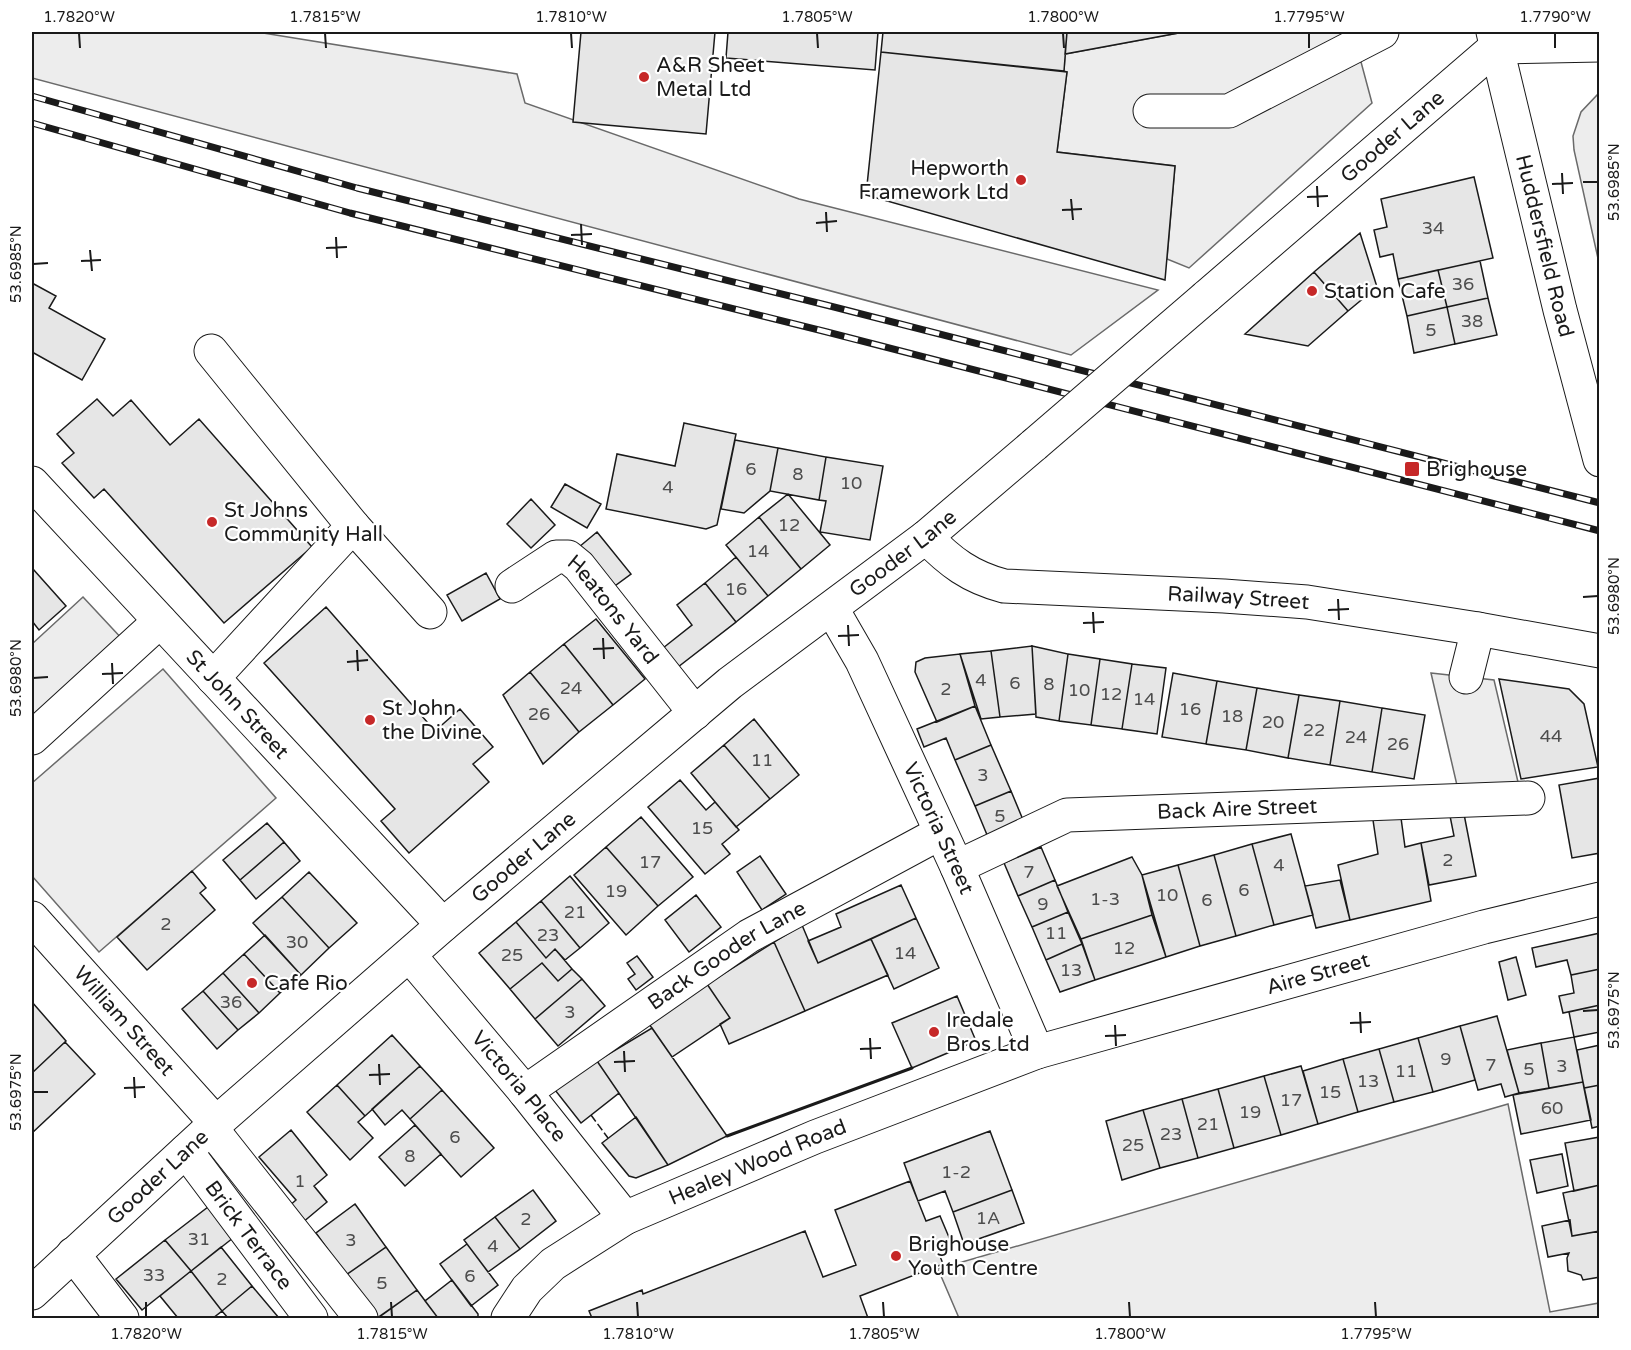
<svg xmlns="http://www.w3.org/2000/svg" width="1631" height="1350" font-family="'Varela Round',sans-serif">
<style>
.built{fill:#ededed;stroke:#6a6a6a;stroke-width:1.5}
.building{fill:#e6e6e6;stroke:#1a1a1a;stroke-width:1.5}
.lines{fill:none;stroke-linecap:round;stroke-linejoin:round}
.minor-casing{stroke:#1a1a1a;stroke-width:35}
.major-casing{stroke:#1a1a1a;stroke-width:35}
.minor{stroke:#fff;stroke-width:33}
.major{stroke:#fff;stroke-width:33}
.rail-casing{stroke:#1a1a1a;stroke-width:7}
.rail{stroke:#fff;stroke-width:4.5;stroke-dasharray:14;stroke-linecap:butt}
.minor-bridge-casing{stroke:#1a1a1a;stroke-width:35;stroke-linecap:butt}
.minor-bridge{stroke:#fff;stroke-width:33}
.fence{stroke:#1a1a1a;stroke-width:1.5;stroke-dasharray:8 3;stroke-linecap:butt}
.wall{stroke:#1a1a1a;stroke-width:3}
.ticks{fill:none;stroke:#1a1a1a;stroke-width:2}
.poi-dot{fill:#c62828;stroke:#fff;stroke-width:2}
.labels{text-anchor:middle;stroke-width:4.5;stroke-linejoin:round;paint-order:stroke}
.number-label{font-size:18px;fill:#4d4d4d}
.poi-label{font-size:21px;fill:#1a1a1a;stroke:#fff;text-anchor:start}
.street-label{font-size:21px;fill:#1a1a1a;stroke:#fff}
.neatline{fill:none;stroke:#1a1a1a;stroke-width:2}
.ticks-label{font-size:15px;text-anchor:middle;fill:#1a1a1a}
</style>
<rect width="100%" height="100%" fill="#fff"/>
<path class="built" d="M32,32H257L517,74L525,103L799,199L1158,290L1071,355L32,78Z
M1184,32H1353L1372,103L1189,268L1167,259L1175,166L1057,152L1067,72L1064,71L1065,54Z
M1599,93V263L1574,150L1573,136L1581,112Z
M83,597L138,656L32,754V644Z
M163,669L276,798L99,952L32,876V783Z
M1431,673L1494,680L1518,782L1459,794Z
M1508,1104L1550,1312L1599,1303V1318H959L938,1269Z"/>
<path class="building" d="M581,32H715L706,134L573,122Z
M728,32H878L875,70L726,58Z
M883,32H1067L1064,71L881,52Z
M1067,32H1184L1065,54Z
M881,52L1067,72L1057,152L1175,166L1165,280L866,195Z
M1474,177L1493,258L1398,279L1393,254L1380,257L1374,230L1387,227L1381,199Z
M1360,233L1377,287L1348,311L1314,272Z
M1480,261L1488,298L1447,307L1438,270Z
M1438,270L1447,307L1407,316L1398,279Z
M1314,272L1348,311L1308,346L1245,334Z
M32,283L56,296L49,308L105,339L82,380L32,352Z
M1488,298L1497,335L1455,344L1447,307Z
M1447,307L1455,344L1414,353L1407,316Z
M97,399L113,416L131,400L170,445L199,419L312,547L224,623L104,489L94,498L62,463L74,453L57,434Z
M684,423L736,434L717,525L706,529L606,509L617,454L675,466Z
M735,440L778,448L770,491L744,513L721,509Z
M778,448L826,457L819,500L770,491Z
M826,457L883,466L870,540L820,532L826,501L819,500Z
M565,484L601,504L587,528L551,507Z
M788,494L830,545L801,569L759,517Z
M531,499L555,525L531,548L507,524Z
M759,517L801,569L768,596L726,545Z
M597,532L631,574L612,588L579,547Z
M736,557L768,596L736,622L705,583Z
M33,569L66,606L39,630L32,621Z
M486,573L500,599L462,621L447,595Z
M705,583L736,622L678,667L663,648L692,625L677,605Z
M326,607L435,731L460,709L493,747L473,764L489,782L409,853L381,821L395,809L264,663Z
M596,619L645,679L613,705L564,644Z
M564,644L613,705L579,732L530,672Z
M1032,646L1068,654L1059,721L1036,717Z
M1032,646L1036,714L1000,717L991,651Z
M991,651L1000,717L981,719L960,654Z
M960,654L975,706L937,722L915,672L916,662L925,658Z
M1068,654L1100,659L1091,725L1059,721Z
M1100,659L1132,664L1122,729L1091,725Z
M1132,664L1166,668L1157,734L1122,729Z
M530,672L579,732L543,764L503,695Z
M1173,673L1217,681L1206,744L1162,737Z
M1499,679L1569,689L1584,704L1598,767L1521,779Z
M1217,681L1257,688L1246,750L1206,744Z
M1257,688L1299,695L1288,758L1246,750Z
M1299,695L1340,701L1330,765L1288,758Z
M1340,701L1382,708L1372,772L1330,765Z
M975,706L991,745L955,760L946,738L924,747L917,729Z
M1382,708L1425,715L1414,779L1372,772Z
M754,719L799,775L770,799L724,745Z
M724,745L770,799L736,827L691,773Z
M991,745L1011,791L975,806L955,760Z
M1600,778V853L1572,858L1559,785Z
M680,780L706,810L715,802L739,830L722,844L730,854L705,874L648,807Z
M1011,791L1026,827L990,842L975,806Z
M1464,814L1476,876L1429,885L1421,843L1454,836L1450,816Z
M641,817L693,877L658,906L606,847Z
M1401,818L1405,847L1421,843L1431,901L1350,920L1338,865L1378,854L1373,820Z
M267,823L284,842L240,880L223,860Z
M1291,834L1313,915L1274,925L1252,844Z
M284,842L300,861L256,899L240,880Z
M1252,844L1274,925L1236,936L1214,855Z
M606,847L658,906L626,935L574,875Z
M1041,847L1055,880L1018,896L1004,863Z
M1214,855L1236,936L1200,946L1178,865Z
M760,856L786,894L762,910L737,872Z
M1132,857L1142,875L1152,915L1081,939L1057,886Z
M1178,865L1200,946L1166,957L1142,875Z
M192,871L206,888L200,893L215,910L147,970L117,937Z
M309,872L357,923L329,948L282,897Z
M570,876L609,923L580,948L541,901Z
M1055,880L1068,912L1032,927L1018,896Z
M1340,880L1350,920L1316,928L1305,886Z
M901,885L916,918L818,963L808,941L841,927L836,914Z
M696,895L721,927L689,952L665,920Z
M282,897L329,948L301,975L253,923Z
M541,901L580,948L565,960L555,949L546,958L516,922Z
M1068,912L1082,944L1046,960L1032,927Z
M1152,915L1166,957L1095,980L1081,939Z
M916,918L939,968L894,989L871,939Z
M516,922L546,958L555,949L572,969L558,981L542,963L510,989L479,953Z
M802,925L818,963L871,939L888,975L805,1011L774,942Z
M1600,933V969L1571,975L1567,960L1536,967L1532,948Z
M265,935L301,975L280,993L244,954Z
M774,942L805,1011L729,1044L720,1024L730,1018L707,984Z
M1082,944L1095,980L1060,992L1046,960Z
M244,954L280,993L259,1013L223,973Z
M637,956L653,977L636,990L628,979L635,974L627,963Z
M1516,957L1526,995L1508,1000L1499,962Z
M542,963L558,981L572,969L582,979L535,1019L510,989Z
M1600,969V1005L1563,1013L1559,996L1574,993L1571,975Z
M223,973L259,1013L238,1030L203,991Z
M582,979L605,1006L558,1046L535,1019Z
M707,984L730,1018L672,1057L649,1024Z
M203,991L238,1030L217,1049L182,1009Z
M957,996L976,1041L912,1068L892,1023Z
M32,1002L66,1041L32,1073Z
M1600,1005V1032L1574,1037L1569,1012Z
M1497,1016L1519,1093L1505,1097L1501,1084L1478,1090L1460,1026Z
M1460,1026L1475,1080L1433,1092L1418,1038Z
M652,1028L727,1136L668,1165L597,1061Z
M392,1035L420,1066L365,1116L337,1085Z
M1574,1037L1583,1082L1549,1088L1541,1043Z
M1418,1038L1433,1092L1394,1102L1379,1049Z
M65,1042L95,1074L32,1133V1073Z
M1541,1043L1549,1088L1519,1093L1507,1050Z
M1600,1045V1085L1584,1088L1577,1050Z
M1379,1049L1394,1102L1358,1112L1343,1059Z
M1343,1059L1358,1112L1318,1124L1303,1071Z
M597,1061L619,1093L581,1123L555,1090Z
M420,1066L442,1090L410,1119L402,1110L385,1125L372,1109Z
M1301,1066L1318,1124L1281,1135L1264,1076Z
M1264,1076L1281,1135L1234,1148L1218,1089Z
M1583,1082L1591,1120L1521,1134L1513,1095Z
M337,1085L365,1116L358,1122L373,1138L350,1160L307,1112Z
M1600,1085V1126L1592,1128L1584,1088Z
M1218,1089L1234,1148L1198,1158L1182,1099Z
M442,1090L494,1148L461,1177L410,1119Z
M1182,1099L1198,1158L1160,1168L1143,1110Z
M1143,1110L1160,1168L1122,1180L1106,1121Z
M636,1117L668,1165L636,1178L629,1176L602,1143Z
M415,1125L441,1154L405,1186L379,1157Z
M291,1130L327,1175L314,1186L327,1202L302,1223L288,1207L296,1200L259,1157Z
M990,1131L1012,1190L953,1212L945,1191L918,1201L904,1163Z
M1600,1137V1185L1574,1191L1565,1143Z
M1562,1154L1568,1186L1537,1193L1530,1160Z
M910,1181L926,1221L940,1216L951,1242L937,1248L943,1264L860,1296L868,1318H592L589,1311L642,1290L643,1294L805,1231L823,1277L856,1265L835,1210Z
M1600,1185V1231L1572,1236L1563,1193Z
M533,1190L556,1221L520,1249L495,1217Z
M1012,1190L1024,1223L964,1244L953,1212Z
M355,1204L386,1247L346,1275L316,1233Z
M208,1207L233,1238L191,1271L165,1240Z
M495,1217L520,1249L488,1272L464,1240Z
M1570,1220L1572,1236L1600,1231V1277L1583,1280L1581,1275L1568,1271L1567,1258L1569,1253L1548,1257L1542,1226Z
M165,1240L191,1271L142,1310L116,1279Z
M467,1244L498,1285L471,1306L440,1264Z
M221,1247L252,1286L222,1311L191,1271Z
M386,1247L417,1290L377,1318L346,1275Z
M191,1271L222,1311L213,1318H178L160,1296Z
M452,1280L478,1314V1318H438L425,1301Z
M252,1286L279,1318H228L222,1311Z
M417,1290L438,1318H378Z"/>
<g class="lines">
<g class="minor-casing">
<g id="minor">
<path d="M1150,111H1229L1382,32"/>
<path id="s1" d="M1206,297L1496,47L1600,45"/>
<path d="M211,351L353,526L213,678"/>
<path id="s2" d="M32,483L443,925"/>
<path d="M353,526L430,612"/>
<path id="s3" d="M926,537C950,562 970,577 1004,586L1224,596L1307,602L1478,629L1600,651"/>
<path id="s4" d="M512,586L556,557H568L579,566L695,713"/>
<path id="s5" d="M832,609L862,661L957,867L1037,1052"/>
<path d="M1466,677L1478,629"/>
<path d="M32,738L160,621"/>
<path id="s6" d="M957,867L1067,815L1528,798"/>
<path id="s7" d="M32,918L216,1123"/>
<path id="s8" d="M410,956L525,1092L625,1218"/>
<path id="s9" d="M525,1092L749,936L940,833"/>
<path d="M211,1128L361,1318"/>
<path id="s10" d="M186,1151L311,1318"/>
<path d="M73,1254L122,1318"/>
<path id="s11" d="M32,1293L216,1123L443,925L730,683L926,537L1034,445"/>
<path id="s12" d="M508,1318L527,1289L553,1264L625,1218L815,1137L1037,1052L1484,927L1600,899"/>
</g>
</g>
<g class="major-casing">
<g id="major">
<path id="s13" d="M1493,32L1560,310L1600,460"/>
</g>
</g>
<use href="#minor" class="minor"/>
<use href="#major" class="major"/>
<g class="rail-casing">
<path id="rail" d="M32,96L357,188L834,307L1600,503
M32,123L350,213L827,332L1600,531"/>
</g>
<use href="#rail" class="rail"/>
<g class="minor-bridge-casing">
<path id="minor-bridge" d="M1034,445L1206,297"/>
</g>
<use href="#minor-bridge" class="minor-bridge"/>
<path class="fence" d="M591,1115L608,1138"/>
<path class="wall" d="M727,1136L912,1068"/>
</g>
<path class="ticks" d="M79,33L80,48M325,33L326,48M571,33L572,48M817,33L818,48M1063,33L1064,48M1309,33V48M1555,33V48M1562,173L1563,194M1583,182H1598M1552,184L1573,183M1317,186L1318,207M1307,197L1328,196M1071,199L1073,220M1062,210L1082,209M826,212L827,232M816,223L837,221M581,224L582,245M571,235L592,234M336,237L337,258M326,248L347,247M90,250L92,271M81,261L101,260M33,264L48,263M1583,597L1598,596M1338,599L1339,620M1328,610L1349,609M1093,612L1094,633M1083,623L1104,622M848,625L849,646M838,636L859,635M603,638L604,659M593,649L614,648M357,650L358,671M347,662L368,660M112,663L113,684M102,674L123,673M33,678L48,677M1583,1011L1598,1010M1360,1012L1361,1033M1350,1023L1371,1022M1115,1025L1116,1046M1105,1036L1126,1035M870,1038L871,1059M860,1049L881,1048M624,1051L625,1072M614,1062L635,1061M379,1064L380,1085M369,1075L390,1074M134,1077L135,1098M124,1088L145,1087M33,1092H48M146,1302V1317M391,1302L392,1317M637,1302L638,1317M883,1302L884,1317M1129,1302L1130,1317M1375,1302L1376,1317"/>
<g class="poi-dot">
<circle cx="644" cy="77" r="6"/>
<circle cx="1021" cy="180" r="6"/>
<circle cx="1312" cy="291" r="6"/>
<rect x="1404" y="461" width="16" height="16" rx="3"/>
<circle cx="212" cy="522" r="6"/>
<circle cx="370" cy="720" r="6"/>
<circle cx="252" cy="983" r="6"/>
<circle cx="934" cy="1032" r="6"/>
<circle cx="896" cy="1256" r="6"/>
</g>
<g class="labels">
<g class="number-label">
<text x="1433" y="234">34</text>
<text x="1463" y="290">36</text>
<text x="1472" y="327">38</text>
<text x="1431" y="336">5</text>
<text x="751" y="475">6</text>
<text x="798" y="480">8</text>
<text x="851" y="489">10</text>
<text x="668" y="493">4</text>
<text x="789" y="531">12</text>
<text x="758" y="557">14</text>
<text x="736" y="595">16</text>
<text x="981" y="686">4</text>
<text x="1015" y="689">6</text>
<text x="1049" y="690">8</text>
<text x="571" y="694">24</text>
<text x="946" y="695">2</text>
<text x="1079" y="696">10</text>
<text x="1111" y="700">12</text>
<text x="1144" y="705">14</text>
<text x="1190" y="715">16</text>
<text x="539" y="720">26</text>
<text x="1232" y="722">18</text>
<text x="1273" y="728">20</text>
<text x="1314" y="736">22</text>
<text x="1551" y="742">44</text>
<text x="1356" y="743">24</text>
<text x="1398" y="750">26</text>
<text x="762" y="766">11</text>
<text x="983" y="781">3</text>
<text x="1000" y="822">5</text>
<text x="702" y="834">15</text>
<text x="1448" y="866">2</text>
<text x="650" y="868">17</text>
<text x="1279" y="871">4</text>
<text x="1029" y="878">7</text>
<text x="1244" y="896">6</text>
<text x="616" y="897">19</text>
<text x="1167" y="901">10</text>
<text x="1105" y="905">1-3</text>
<text x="1207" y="906">6</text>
<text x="1043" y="910">9</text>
<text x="575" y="918">21</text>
<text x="166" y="930">2</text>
<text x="1056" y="939">11</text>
<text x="548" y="941">23</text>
<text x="297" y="948">30</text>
<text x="1124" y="954">12</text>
<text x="905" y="959">14</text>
<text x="512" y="961">25</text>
<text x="1071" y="976">13</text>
<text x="231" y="1008">36</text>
<text x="570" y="1018">3</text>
<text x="1446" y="1065">9</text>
<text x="1491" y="1071">7</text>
<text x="1562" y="1072">3</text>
<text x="1529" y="1075">5</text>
<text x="1406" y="1077">11</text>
<text x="1368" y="1087">13</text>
<text x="1330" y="1098">15</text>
<text x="1291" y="1106">17</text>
<text x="1552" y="1114">60</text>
<text x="1250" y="1118">19</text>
<text x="1208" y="1130">21</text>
<text x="1171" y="1140">23</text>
<text x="455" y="1143">6</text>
<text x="1133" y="1151">25</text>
<text x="410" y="1162">8</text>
<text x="956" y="1178">1-2</text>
<text x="300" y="1187">1</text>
<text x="988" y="1224">1A</text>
<text x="526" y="1225">2</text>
<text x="199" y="1245">31</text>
<text x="351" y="1246">3</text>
<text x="493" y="1252">4</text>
<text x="154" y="1281">33</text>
<text x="470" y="1282">6</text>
<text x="222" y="1285">2</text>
<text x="382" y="1289">5</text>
</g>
<g class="poi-label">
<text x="656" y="72">A&amp;R Sheet<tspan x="656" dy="24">Metal Ltd</tspan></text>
<text x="1009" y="175" text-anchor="end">Hepworth<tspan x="1009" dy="24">Framework Ltd</tspan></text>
<text x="1324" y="298">Station Cafe</text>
<text x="1426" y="476">Brighouse</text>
<text x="224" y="517">St Johns<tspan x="224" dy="24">Community Hall</tspan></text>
<text x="382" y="715">St John<tspan x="382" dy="24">the Divine</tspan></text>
<text x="264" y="990">Cafe Rio</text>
<text x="946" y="1027">Iredale<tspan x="946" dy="24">Bros Ltd</tspan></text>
<text x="908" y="1251">Brighouse<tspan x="908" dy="24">Youth Centre</tspan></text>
</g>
<g class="street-label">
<text dy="7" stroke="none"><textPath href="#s1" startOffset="246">Gooder Lane</textPath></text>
<text dy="7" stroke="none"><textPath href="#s13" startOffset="220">Huddersfield Road</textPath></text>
<text dy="7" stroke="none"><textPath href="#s11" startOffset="1143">Gooder Lane</textPath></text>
<text dy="7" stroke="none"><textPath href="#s3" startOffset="328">Railway Street</textPath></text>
<text dy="7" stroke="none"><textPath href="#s4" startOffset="134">Heatons Yard</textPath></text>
<text dy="7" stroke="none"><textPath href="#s2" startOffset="302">St John Street</textPath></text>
<text dy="7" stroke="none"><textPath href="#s6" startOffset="292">Back Aire Street</textPath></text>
<text dy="7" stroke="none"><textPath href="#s5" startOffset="244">Victoria Street</textPath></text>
<text dy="7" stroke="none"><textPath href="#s11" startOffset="657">Gooder Lane</textPath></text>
<text dy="7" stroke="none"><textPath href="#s9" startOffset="244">Back Gooder Lane</textPath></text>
<text dy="7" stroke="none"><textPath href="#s12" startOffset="892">Aire Street</textPath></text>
<text dy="7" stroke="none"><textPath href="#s7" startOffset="138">William Street</textPath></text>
<text dy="7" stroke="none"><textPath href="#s8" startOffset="170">Victoria Place</textPath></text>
<text dy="7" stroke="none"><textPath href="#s12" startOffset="300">Healey Wood Road</textPath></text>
<text dy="7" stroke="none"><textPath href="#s11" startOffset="171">Gooder Lane</textPath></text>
<text dy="7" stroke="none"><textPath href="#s10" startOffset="105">Brick Terrace</textPath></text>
</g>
</g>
<rect width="1631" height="1350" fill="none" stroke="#ffffff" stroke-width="66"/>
<rect x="33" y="33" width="1565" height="1284" class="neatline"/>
<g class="ticks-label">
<text x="79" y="22">1.7820°W</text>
<text x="325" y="22">1.7815°W</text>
<text x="571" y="22">1.7810°W</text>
<text x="817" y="22">1.7805°W</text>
<text x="1063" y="22">1.7800°W</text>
<text x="1309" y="22">1.7795°W</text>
<text x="1555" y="22">1.7790°W</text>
<text transform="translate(1614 182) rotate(-90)" y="5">53.6985°N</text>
<text transform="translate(16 264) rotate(-90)" y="5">53.6985°N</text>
<text transform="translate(1614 596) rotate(-90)" y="5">53.6980°N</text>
<text transform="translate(16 678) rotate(-90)" y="5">53.6980°N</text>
<text transform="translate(1614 1010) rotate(-90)" y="5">53.6975°N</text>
<text transform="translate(16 1092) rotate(-90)" y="5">53.6975°N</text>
<text x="146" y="1339">1.7820°W</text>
<text x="392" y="1339">1.7815°W</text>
<text x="638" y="1339">1.7810°W</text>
<text x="884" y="1339">1.7805°W</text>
<text x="1130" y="1339">1.7800°W</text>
<text x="1376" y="1339">1.7795°W</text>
</g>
</svg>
